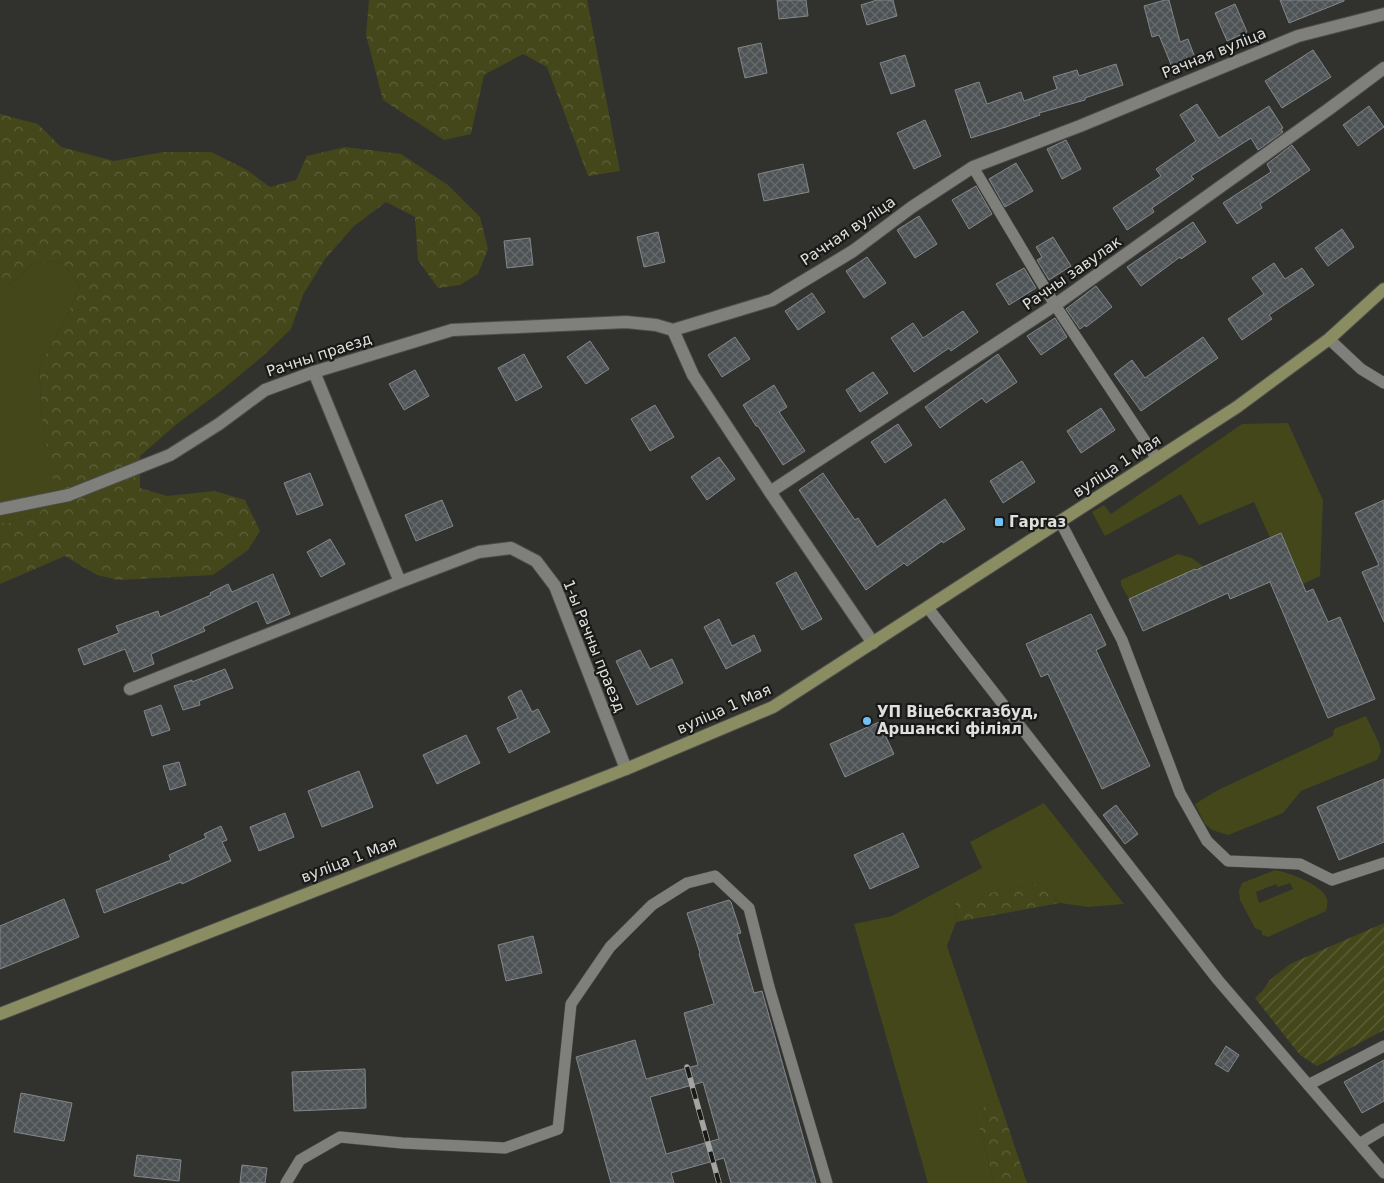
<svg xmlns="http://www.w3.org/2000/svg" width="1384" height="1183" font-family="'DejaVu Sans',sans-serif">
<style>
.grass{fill:#43471a;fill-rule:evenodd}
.forest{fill:url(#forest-crowns)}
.garden{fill:url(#garden-furrows)}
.building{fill:url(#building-cross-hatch);stroke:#82878b;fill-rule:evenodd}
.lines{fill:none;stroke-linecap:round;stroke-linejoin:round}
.lane-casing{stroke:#4c4d4a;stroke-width:12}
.street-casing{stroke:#4c4d4a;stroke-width:14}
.secondary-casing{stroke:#4c4d4a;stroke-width:14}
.lane{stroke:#7f807b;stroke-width:11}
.street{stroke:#7f807b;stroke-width:12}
.secondary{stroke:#898d61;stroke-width:12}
.rail-casing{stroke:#a4a5a2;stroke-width:5.5}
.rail{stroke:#191a18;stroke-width:4;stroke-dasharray:11;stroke-linecap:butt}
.poi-dot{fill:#70c1f4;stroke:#191a18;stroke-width:2}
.labels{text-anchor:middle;stroke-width:4.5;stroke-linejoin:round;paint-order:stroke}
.street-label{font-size:15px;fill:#dfe0dd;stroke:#191a18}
.poi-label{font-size:15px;font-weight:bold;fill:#dfe0dd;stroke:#191a18;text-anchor:start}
</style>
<defs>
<pattern id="forest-crowns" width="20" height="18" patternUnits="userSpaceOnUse" patternTransform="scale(1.25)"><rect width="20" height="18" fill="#43471a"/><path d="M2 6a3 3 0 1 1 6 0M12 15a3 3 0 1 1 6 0" fill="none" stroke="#5e613b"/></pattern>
<pattern id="garden-furrows" width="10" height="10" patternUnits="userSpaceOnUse" patternTransform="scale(1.25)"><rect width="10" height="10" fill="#43471a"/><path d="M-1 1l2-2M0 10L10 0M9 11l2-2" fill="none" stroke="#5e613b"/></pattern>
<pattern id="building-cross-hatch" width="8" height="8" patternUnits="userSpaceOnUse" patternTransform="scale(1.25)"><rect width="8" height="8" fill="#4e5356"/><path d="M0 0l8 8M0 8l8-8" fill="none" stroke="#676b6e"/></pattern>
</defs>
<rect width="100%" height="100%" fill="#31322e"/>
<path class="grass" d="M61,261L80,286L67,316L39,367L42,419L57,496L39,513L9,523H0V290L10,284L34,263Z
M1288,423L1323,500L1320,576L1286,592L1297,569L1281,534L1270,538L1254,502L1199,525L1181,494L1105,536L1092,512L1104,505L1111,514L1242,424Z
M1178,554L1192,558L1204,567L1195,569L1129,599L1121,585V580Z
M1366,716L1379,743L1381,751L1377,760L1301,791L1283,813L1228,835L1212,830L1205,824L1195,804L1218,790L1333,736L1334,729Z
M1044,803L1124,904L1088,907L1060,903L1041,883L955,901L956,922L947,946L999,1100L975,1111L994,1183H928L854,924L892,916L982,868L970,842Z
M1275,870C1288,872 1323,885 1327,899C1328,903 1327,907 1326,911L1268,937L1262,935V931L1255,928L1240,900L1239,891L1242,883ZM1290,883L1293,889L1259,903L1256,892L1276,884L1278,887Z"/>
<path class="forest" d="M369,0H587L620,171L588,176L547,67L523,54L484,75L471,134L444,140L383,100L366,35Z
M0,114L38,124L61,147L114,161L163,152H211L247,170L270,187L296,180L307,156L345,147L401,154L448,185L480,217L488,249L478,274L460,285L438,288L418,260L415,217L386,202L354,226L325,259L303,295L291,329L263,356L217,394L178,423L140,456V488L167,496L215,491L245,500L260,531L248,550L213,575L118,580L97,575L65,556L0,584V523H9L39,513L56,496L42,419L39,367L67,316L80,286L61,261L34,263L10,284L0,290Z
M1041,883L1060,903L956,922L955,900Z
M999,1100L1027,1183H994L975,1111Z"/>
<path class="garden" d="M1384,923V1030L1317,1066L1300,1055L1255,998L1263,990L1270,980L1290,964Z"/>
<path class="building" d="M777,0H806L808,16L779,19Z
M877,0H893L897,16L867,25L861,5Z
M1165,0H1169L1180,42L1188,39L1197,63L1174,72L1159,35L1152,37L1144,6Z
M1280,0H1344V1L1289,23Z
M1235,4L1247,32L1227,41L1215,13Z
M761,43L767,73L745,78L738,48Z
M1313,50L1331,77L1282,108L1265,81Z
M905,55L915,86L891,94L880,63Z
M1116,64L1123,85L1085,98V100L1039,113L1040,115L1006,127L971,138L955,90L979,82L987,104L1021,92L1024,101L1057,89L1053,77L1077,70L1079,76Z
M1197,104L1219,138L1269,106L1283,128L1281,129L1283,132L1258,150L1251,138L1191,176L1194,179L1152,208L1154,212L1127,230L1113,208L1161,176L1156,169L1196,141L1180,115Z
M1369,106L1384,127L1358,146L1343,125Z
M925,120L941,156L914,169L897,133Z
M1066,140L1081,169L1062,179L1047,149Z
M1292,145L1310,170L1260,204L1262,208L1237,224L1223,203L1271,172L1267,164Z
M1016,163L1033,191L1005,207L989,179Z
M803,164L809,192L764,201L758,174Z
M976,186L992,214L969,229L952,200Z
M919,216L937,244L915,258L897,230Z
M1193,222L1206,242L1181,259L1180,257L1141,286L1127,267Z
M1342,229L1354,247L1328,266L1315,248Z
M658,232L665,262L644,267L637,237Z
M1053,237L1071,266L1049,280L1037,260L1042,257L1036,247Z
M530,238L533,265L507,268L504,241Z
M867,257L886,283L864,298L846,271Z
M1274,263L1285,279L1302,268L1314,285L1269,315L1272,319L1242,340L1228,319L1264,294L1252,278Z
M1024,268L1036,288L1009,305L996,284Z
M1096,286L1112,307L1086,327L1085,325L1080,329L1066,309Z
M812,293L825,312L798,330L785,311Z
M963,311L978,332L951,351L949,348L914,372L891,338L913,323L923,338Z
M1055,318L1067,337L1041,355L1027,336Z
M735,337L750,359L722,377L708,355Z
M1203,337L1218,358L1141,411L1114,374L1132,360L1145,378Z
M590,341L609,369L586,384L567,357Z
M524,354L542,387L516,401L498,368Z
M998,354L1017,382L986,403L982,398L940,428L925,407Z
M415,370L429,396L404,410L389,384Z
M873,372L888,393L860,412L846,390Z
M774,385L787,407L779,412L805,451L783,465L758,426H756L743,405Z
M655,405L674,437L650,451L631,419Z
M1101,408L1115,430L1081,453L1067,431Z
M898,424L912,445L885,463L871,442Z
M719,457L735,479L707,500L691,477Z
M1022,461L1035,482L1003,503L990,481Z
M310,473L323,505L297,515L284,483Z
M823,473L855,520L858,518L877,547L945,499L965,529L943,543L942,541L907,566L904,563L866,590L799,490Z
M442,500L453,526L416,541L405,515Z
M1384,500V622L1362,572L1379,565L1355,513Z
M1281,533L1306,592L1313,589L1328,622L1340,617L1375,699L1328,718L1270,582L1230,599L1228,593L1143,631L1129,599L1195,569L1196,570Z
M330,539L345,564L321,577L307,552Z
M796,572L822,619L802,630L776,583Z
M273,574L290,614L267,624L257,601L203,627L205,631L151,654L154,664L134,672L125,649L84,665L78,649L119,633L116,626L158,611L160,617L211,595L210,593L228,584L232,592Z
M1091,614L1106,645L1096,650L1150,766L1102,789L1048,674L1041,677L1026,644Z
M719,619L732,646L754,635L761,651L726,669L704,627Z
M640,650L650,669L672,659L683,683L637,705L616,661Z
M225,669L233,688L199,701L200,705L183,710L174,686L192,680V682Z
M521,690L532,712L538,709L550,732L509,753L497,728L518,718L508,697Z
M161,705L170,730L152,736L144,711Z
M879,722L894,754L845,777L830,744Z
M466,735L480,763L437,784L423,755Z
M179,762L186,785L170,790L163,766Z
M359,771L373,807L322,827L308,791Z
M1384,779V842L1339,860L1317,807Z
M1116,805L1138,834L1125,844L1103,815Z
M285,813L294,837L259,851L250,827Z
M221,826L227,840L222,842L231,861L182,884L181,882L104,913L96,890L171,860L169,855L206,838L204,834Z
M903,833L919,867L870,889L854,855Z
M64,899L79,937L0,969V926Z
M729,900L731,902L741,933L737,934L754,993L762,991L816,1183H731L724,1158L671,1173L674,1183H611L576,1057L635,1040L646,1079L698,1065L684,1013L714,1004L699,954L700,953L687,913ZM703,1082L719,1139L666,1154L650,1097Z
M533,936L542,973L506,981L498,945Z
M1226,1046L1239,1055L1228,1072L1215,1064Z
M1384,1060V1101L1362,1113L1344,1082Z
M365,1069L366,1108L294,1111L292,1072Z
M21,1093L72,1103L64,1141L14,1132Z
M137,1155L181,1160L179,1181L134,1176Z
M242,1165L267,1168L265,1183H240Z"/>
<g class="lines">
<g class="lane-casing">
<path id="lane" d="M973,167L1055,305L1157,459
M1329,339L1361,369L1384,383
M1060,521L1122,640L1180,793L1207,841L1228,861L1300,864L1332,880L1384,863
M928,608L1218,980L1384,1173
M1308,1085L1384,1046
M1359,1144L1384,1129
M286,1183L300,1160L340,1137L402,1143L505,1148L558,1129L571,1004L610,947L652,905L687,883L715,876L749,908L769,987L827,1183"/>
</g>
<g class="street-casing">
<path id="street" d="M314,372L400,582
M770,492L1055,305L1329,109L1384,68
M0,509L69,495L170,455L219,424L265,390L314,372L452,330L626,322L656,325L673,330
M873,643L770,492L693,375L673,330L772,300L853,251L912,207L973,167L1080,126L1298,36L1384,14
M130,689L400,582L479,552L511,548L536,561L555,586L626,769"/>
</g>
<g class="secondary-casing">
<path id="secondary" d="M0,1014L626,769L773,707L1237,407L1329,339L1384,289"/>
</g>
<use href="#lane" class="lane"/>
<use href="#street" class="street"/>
<use href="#secondary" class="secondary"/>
<g class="rail-casing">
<path id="rail" d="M687,1067L719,1183"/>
</g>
<use href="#rail" class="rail"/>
</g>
<g class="poi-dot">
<rect x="994" y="517" width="10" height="10" rx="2.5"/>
<circle cx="867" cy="721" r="5"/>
</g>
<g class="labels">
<g class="street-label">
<text transform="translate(1214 53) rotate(-22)" y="5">Рачная вуліца</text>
<text transform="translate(848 231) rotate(-34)" y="5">Рачная вуліца</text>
<text transform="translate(1072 273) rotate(-35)" y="5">Рачны завулак</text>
<text transform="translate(319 355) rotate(-18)" y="5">Рачны праезд</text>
<text transform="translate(1117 466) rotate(-33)" y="5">вуліца 1 Мая</text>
<text transform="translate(594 646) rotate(68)" y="5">1-ы Рачны праезд</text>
<text transform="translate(724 709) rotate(-24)" y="5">вуліца 1 Мая</text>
<text transform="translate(349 860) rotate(-21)" y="5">вуліца 1 Мая</text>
</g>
<g class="poi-label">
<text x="1009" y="527">Гаргаз</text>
<text x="877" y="717">УП Віцебскгазбуд,<tspan x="877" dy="17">Аршанскі філіял</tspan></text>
</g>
</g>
</svg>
